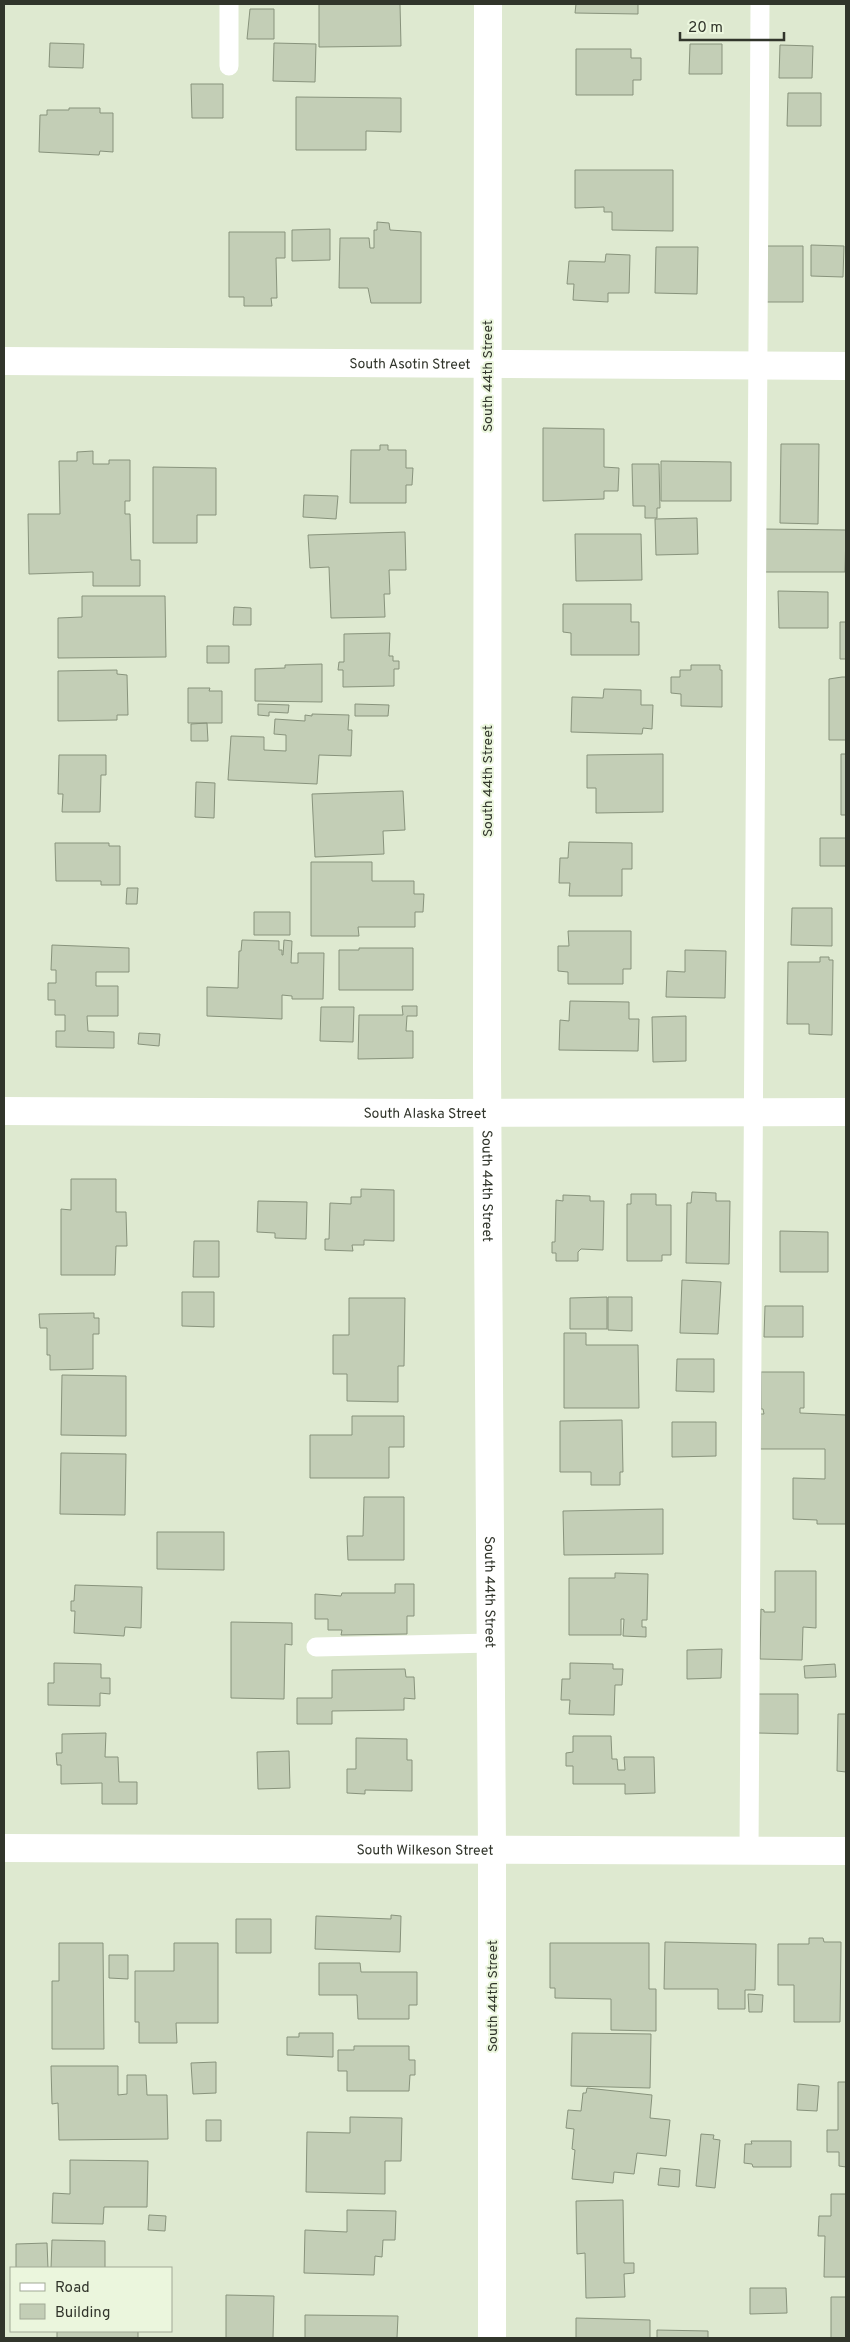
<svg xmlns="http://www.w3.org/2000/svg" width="850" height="2342" font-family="Overpass,sans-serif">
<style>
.building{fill:#c3ceb6;stroke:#88937c}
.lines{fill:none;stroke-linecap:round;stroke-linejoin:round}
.lane{stroke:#fff;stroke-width:19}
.street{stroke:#fff;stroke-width:28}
.secondary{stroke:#fff;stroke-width:28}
.labels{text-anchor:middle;stroke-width:4;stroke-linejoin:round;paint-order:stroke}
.street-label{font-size:14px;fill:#31352b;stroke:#ebf6dd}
</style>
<rect width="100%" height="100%" fill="#dee9d0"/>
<path class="building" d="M319,4H400L401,46L319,47Z
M565,4H638V14L575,13L576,4Z
M250,9H274V39H247Z
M50,43L84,44L83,68L49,67Z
M274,43L316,44L315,82L273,81Z
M690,44H722V74H689Z
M780,45L813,46L812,78H779Z
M576,49H631V58H641V80H633V95H576Z
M191,84H223V118H192Z
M788,93H821V126H787Z
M296,97L401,98V132L366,131V150H296Z
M69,108H100V113H113V152L100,151L99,155L39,152L40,115H47V110H69Z
M575,170H673V231L612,230V212H604V207L575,208Z
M377,222L389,223L390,230L421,232V303H371L368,288H339L340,238H369L370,248H374V230H377Z
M330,229V260L292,261V230Z
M229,232H285V258H276L277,298H271L272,306H244V297H229Z
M811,245L844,246L843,277L811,276Z
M763,246H803V302H763Z
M656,247H698L697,294L655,293Z
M606,254L630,255L629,293H608V302L573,300L574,284H567L569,261L605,262Z
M543,428L604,429V467L619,468L618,491H604V499L543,501Z
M781,444H819L818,524L780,523Z
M380,445H388V450H406V468H413L412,485H406V503H350L351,450H380Z
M93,451V464H109V460H130V501H125V514H130L131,560H140V586H93V572L29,574L28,514H60L59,461H77V452Z
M661,461L731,462V501H661Z
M632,464H659L660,508H657V518H645V506H633Z
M153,467L216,468V515H197V543H153Z
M304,495L338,496L336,519L303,517Z
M697,518L698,554L656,555L655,519Z
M763,529L846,530L845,572H762Z
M405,532L406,570H389L390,594H384L385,617L331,618L329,567L310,568L308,535Z
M575,534H641L642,580L576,581Z
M778,591L828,592V628H779Z
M82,596H165L166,657L58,658V618L82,617Z
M563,604H631V622H639V655H571V633L563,632Z
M234,607L251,608V625H233Z
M840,622H846V659H840Z
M390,633L389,656H393V661H399V669H394V686L343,687V670H338L339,662H344V634Z
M207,646H229V663H207Z
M322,664V702L255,701V669L285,668V665Z
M691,665H720V670H722V707L681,706V694L671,693V677H680V670H691Z
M117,670V674L127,675L128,715H117V720L58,721V671Z
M842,677H846V740H829V679Z
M188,688H210L209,691H222V723H188Z
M604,689L641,690V705H653L652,729L643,728L642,734L571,732L572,697L603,698Z
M258,704L289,705L288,713L269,712V716L258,715Z
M355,704L389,705L388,716H355Z
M312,714L349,715L348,730H352L351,756L319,755L317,784L228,780L231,736L264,737V750L286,751V735L274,734L275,719L305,721V715L312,716Z
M207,723L208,741H191V724Z
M663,754V812L596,813V788H587V755Z
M841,754H846V815H841Z
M59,755H106V775H101L100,812H62L63,794H58Z
M196,782L215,783L214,818L195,817Z
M403,791L405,830L383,831L384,854L315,857L312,794Z
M820,838H846V866H820Z
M569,842L632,843V869H622V896H569L570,883H559L560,858H568Z
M55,843H109V846H120V885H101V881H56Z
M311,862H372V881H414V894H424L423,912H415V927H358L359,936H311Z
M127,888H138L137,904H126Z
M792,908H832V946L791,945Z
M254,912H290V935H254Z
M568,931H631V969H623V984H568V972L558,971V946H569Z
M242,940L279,941V950H282V955H283L284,940L292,941L291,963H298V953H324L323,999H292V996L282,995V1019L207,1016V987L238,988L239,951H241Z
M52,945L129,948V972H96V986H118V1016H87L88,1031L114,1032V1048L56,1047V1031H65V1015H55V1000H48V983H56V970H51Z
M359,948H413V990H339V950H359Z
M685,950L726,951L725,998L666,997L667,971L685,972Z
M820,957H829V960H833L832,1035L809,1034V1024H787L788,962H820Z
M570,1001L629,1002V1019H639L638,1051L559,1050L560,1020L569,1021Z
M402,1006H417V1016H407L406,1031H413V1058L358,1059L359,1015H403Z
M321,1007H354L353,1042L320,1041Z
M686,1016V1061L653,1062L652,1017Z
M139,1033L160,1034L159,1046L138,1044Z
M71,1179H116V1212H126L127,1246H116L115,1275H61V1209L71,1210Z
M361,1189L394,1190V1241L364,1240V1245H352L353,1251L325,1250V1239H329L330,1203L351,1204V1197H361Z
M692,1192L716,1193V1201H730L729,1264L686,1263L687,1203H691Z
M631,1194H656V1205H671V1255H662V1261H627V1204H631Z
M563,1195L590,1196V1201H604L603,1250L581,1249L578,1252V1261H556V1253H552V1242H555L556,1200L563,1201Z
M258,1201L307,1202L306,1239L275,1238V1233L257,1232Z
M780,1231L828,1232V1272H780Z
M194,1241H219V1277H193Z
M682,1280L721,1282L718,1334L680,1333Z
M182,1292H214V1327L182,1326Z
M607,1297V1329H570V1298Z
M608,1297H632V1331L608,1330Z
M349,1298H405L404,1366H398V1402L347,1401V1374H333V1335H349Z
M765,1306H803V1337H764Z
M94,1313V1318H99V1334H93V1369L50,1370V1355H47V1328H40L39,1314Z
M564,1333H586V1345H638L639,1408H564Z
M677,1359H714V1392L676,1391Z
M761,1372H804V1408H800V1413L846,1415V1524H817V1520L793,1519V1478L825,1479V1449H760V1414H764L763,1409H761Z
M62,1375L126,1376V1436L61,1435Z
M352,1416H404V1447H389V1478H310V1435H352Z
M622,1420L623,1472H620V1485H591V1472H560V1421Z
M672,1422H716V1456L672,1457Z
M61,1453L126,1454L125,1515L60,1514Z
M364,1497H404V1560H348L347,1536H363Z
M663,1509V1554L564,1555L563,1511Z
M157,1532H224V1570L157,1569Z
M775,1571H816V1628L803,1627L802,1660L760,1659L761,1609L764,1610V1612H775Z
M615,1573L648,1574L647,1620H642V1627H646V1637L623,1636L624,1619H621V1635H569V1578H615Z
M395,1584H414V1616H407V1634L341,1635L342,1630H328V1619H315V1594L341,1596L342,1593H395Z
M75,1585L142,1587L141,1628L125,1627L124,1636L74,1633L75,1611H71V1601H74Z
M231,1622L292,1623V1645L285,1644L284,1699L231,1698Z
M722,1649L721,1678L687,1679V1650Z
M54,1663L101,1664V1678H110V1694L100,1693V1706L48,1705V1683H54Z
M570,1663L613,1664V1669H623L622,1685H615L614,1715L569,1714L570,1700H561L562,1679H570Z
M835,1664L836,1677L805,1678L804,1666Z
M405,1669L406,1677H414L415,1699L404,1698V1710L332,1711V1724H297V1698H332V1670Z
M758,1694H798V1734L758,1733Z
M838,1714H846V1772L837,1771Z
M106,1733L105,1757H118L119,1782H137V1804H102V1783L61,1784V1765H57L56,1753H62V1734Z
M573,1736H611L612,1759H617L618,1770H625L624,1757H654L655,1793L625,1794V1784H573V1766H566V1753L573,1752Z
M356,1738L407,1739V1760H412V1791L365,1790V1794L347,1793V1769H356Z
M289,1751L290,1788L258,1789L257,1752Z
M391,1915L401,1916L400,1952L315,1949L316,1916L391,1919Z
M236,1919H271V1953H236Z
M809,1938H823L824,1942H841L840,2022H794V1985H778V1944H809Z
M665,1942L756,1944L755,1990H745V2009H718V1989H664Z
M59,1943H103L104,2049H52V1981H59Z
M174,1943H218V2023H176L177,2043H139V2022H135V1971H174Z
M550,1943H649V1989H656V2031L611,2030V1999L555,1998V1988H550Z
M109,1955H128V1979L109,1978Z
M319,1963H360L361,1972H417V2005H409V2019H358L357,1995H319Z
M748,1994L763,1995L762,2012H749Z
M299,2033H333V2057L287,2055V2037H299Z
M572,2033L651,2034L650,2088L571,2086Z
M354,2046H409V2060H415V2075H410L409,2091H347V2071H338V2050H354Z
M216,2062V2093L193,2094L191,2063Z
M51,2066H118V2095L127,2094V2075H146L147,2095H167L168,2139L59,2140L58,2103L52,2104Z
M838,2082H846V2167L839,2166V2152H827V2130H838Z
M798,2084L819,2086L817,2111L797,2110Z
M587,2088L652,2095L650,2118L670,2120L666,2156L637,2153L634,2174L614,2172L613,2183L572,2179L575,2150L572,2149L574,2129L566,2128L568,2110L581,2111L583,2093H586Z
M350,2117L402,2118L401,2161H385V2194L306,2192L307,2132L350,2133Z
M206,2120H221V2141H206Z
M701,2134L714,2135L713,2139L720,2140L715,2188L696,2186Z
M751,2141H791V2167H753L752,2164L744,2163L745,2144H752Z
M70,2160L148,2161L147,2207H104L103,2224L52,2223L53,2193L70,2194Z
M660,2168L680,2170L679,2187L658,2185Z
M831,2194H846V2277H824L825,2236H818L819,2216H831Z
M623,2200L624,2263H634V2273L624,2274L625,2297L586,2298L585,2253L577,2254L576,2201Z
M347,2210L396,2211L395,2240H383L382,2257L375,2256L374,2275L304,2273L305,2230L347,2232Z
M149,2215L166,2216L165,2231L148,2230Z
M52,2240L105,2241V2268H51Z
M47,2243L48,2268H16V2244Z
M750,2288H786L787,2313L750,2314Z
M226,2295L274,2296L273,2338H226Z
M831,2297H846V2338H831Z
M305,2315L398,2316L397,2338H305Z
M576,2318L650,2320V2338H576Z
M657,2330L708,2331V2338H657Z
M57,2331H138V2338H57Z"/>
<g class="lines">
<path class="lane" d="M229,66V4
M316,1647L491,1643
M749,1851L760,4"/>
<g class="street">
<path id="s1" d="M488,4L487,1066L492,1850V2338"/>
<path id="s2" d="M4,361L846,366"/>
<path id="s3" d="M4,1848L846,1851"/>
</g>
<path class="secondary" id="s4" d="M4,1111L446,1113L846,1112"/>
</g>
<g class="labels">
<g class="street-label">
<text dy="5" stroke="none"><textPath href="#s2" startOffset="406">South Asotin Street</textPath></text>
<text transform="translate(487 376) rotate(-90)" y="5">South 44th Street</text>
<text transform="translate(487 781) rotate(-90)" y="5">South 44th Street</text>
<text dy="5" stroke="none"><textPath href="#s4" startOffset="421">South Alaska Street</textPath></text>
<text dy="5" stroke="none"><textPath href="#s1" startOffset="1182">South 44th Street</textPath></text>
<text dy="5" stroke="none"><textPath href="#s1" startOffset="1588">South 44th Street</textPath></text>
<text dy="5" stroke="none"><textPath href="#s3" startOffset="421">South Wilkeson Street</textPath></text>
<text transform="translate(492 1996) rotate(-90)" y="5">South 44th Street</text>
</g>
</g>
<rect width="850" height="2342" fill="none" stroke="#31352b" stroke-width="10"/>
<rect x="10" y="2267" width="162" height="65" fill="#ebf6dd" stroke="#a1a996"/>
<rect x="20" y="2283" width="25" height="8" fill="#ffffff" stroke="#a1a996"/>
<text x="55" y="2292" font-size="15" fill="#31352b">Road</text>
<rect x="20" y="2304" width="25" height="15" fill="#c3ceb6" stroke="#a1a996"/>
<text x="55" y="2317" font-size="15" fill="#31352b">Building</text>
<path d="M680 32v8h104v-8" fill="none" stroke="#31352b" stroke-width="2.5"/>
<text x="688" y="32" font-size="15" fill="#31352b" stroke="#ebf6dd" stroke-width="4" paint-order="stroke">20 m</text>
</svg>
